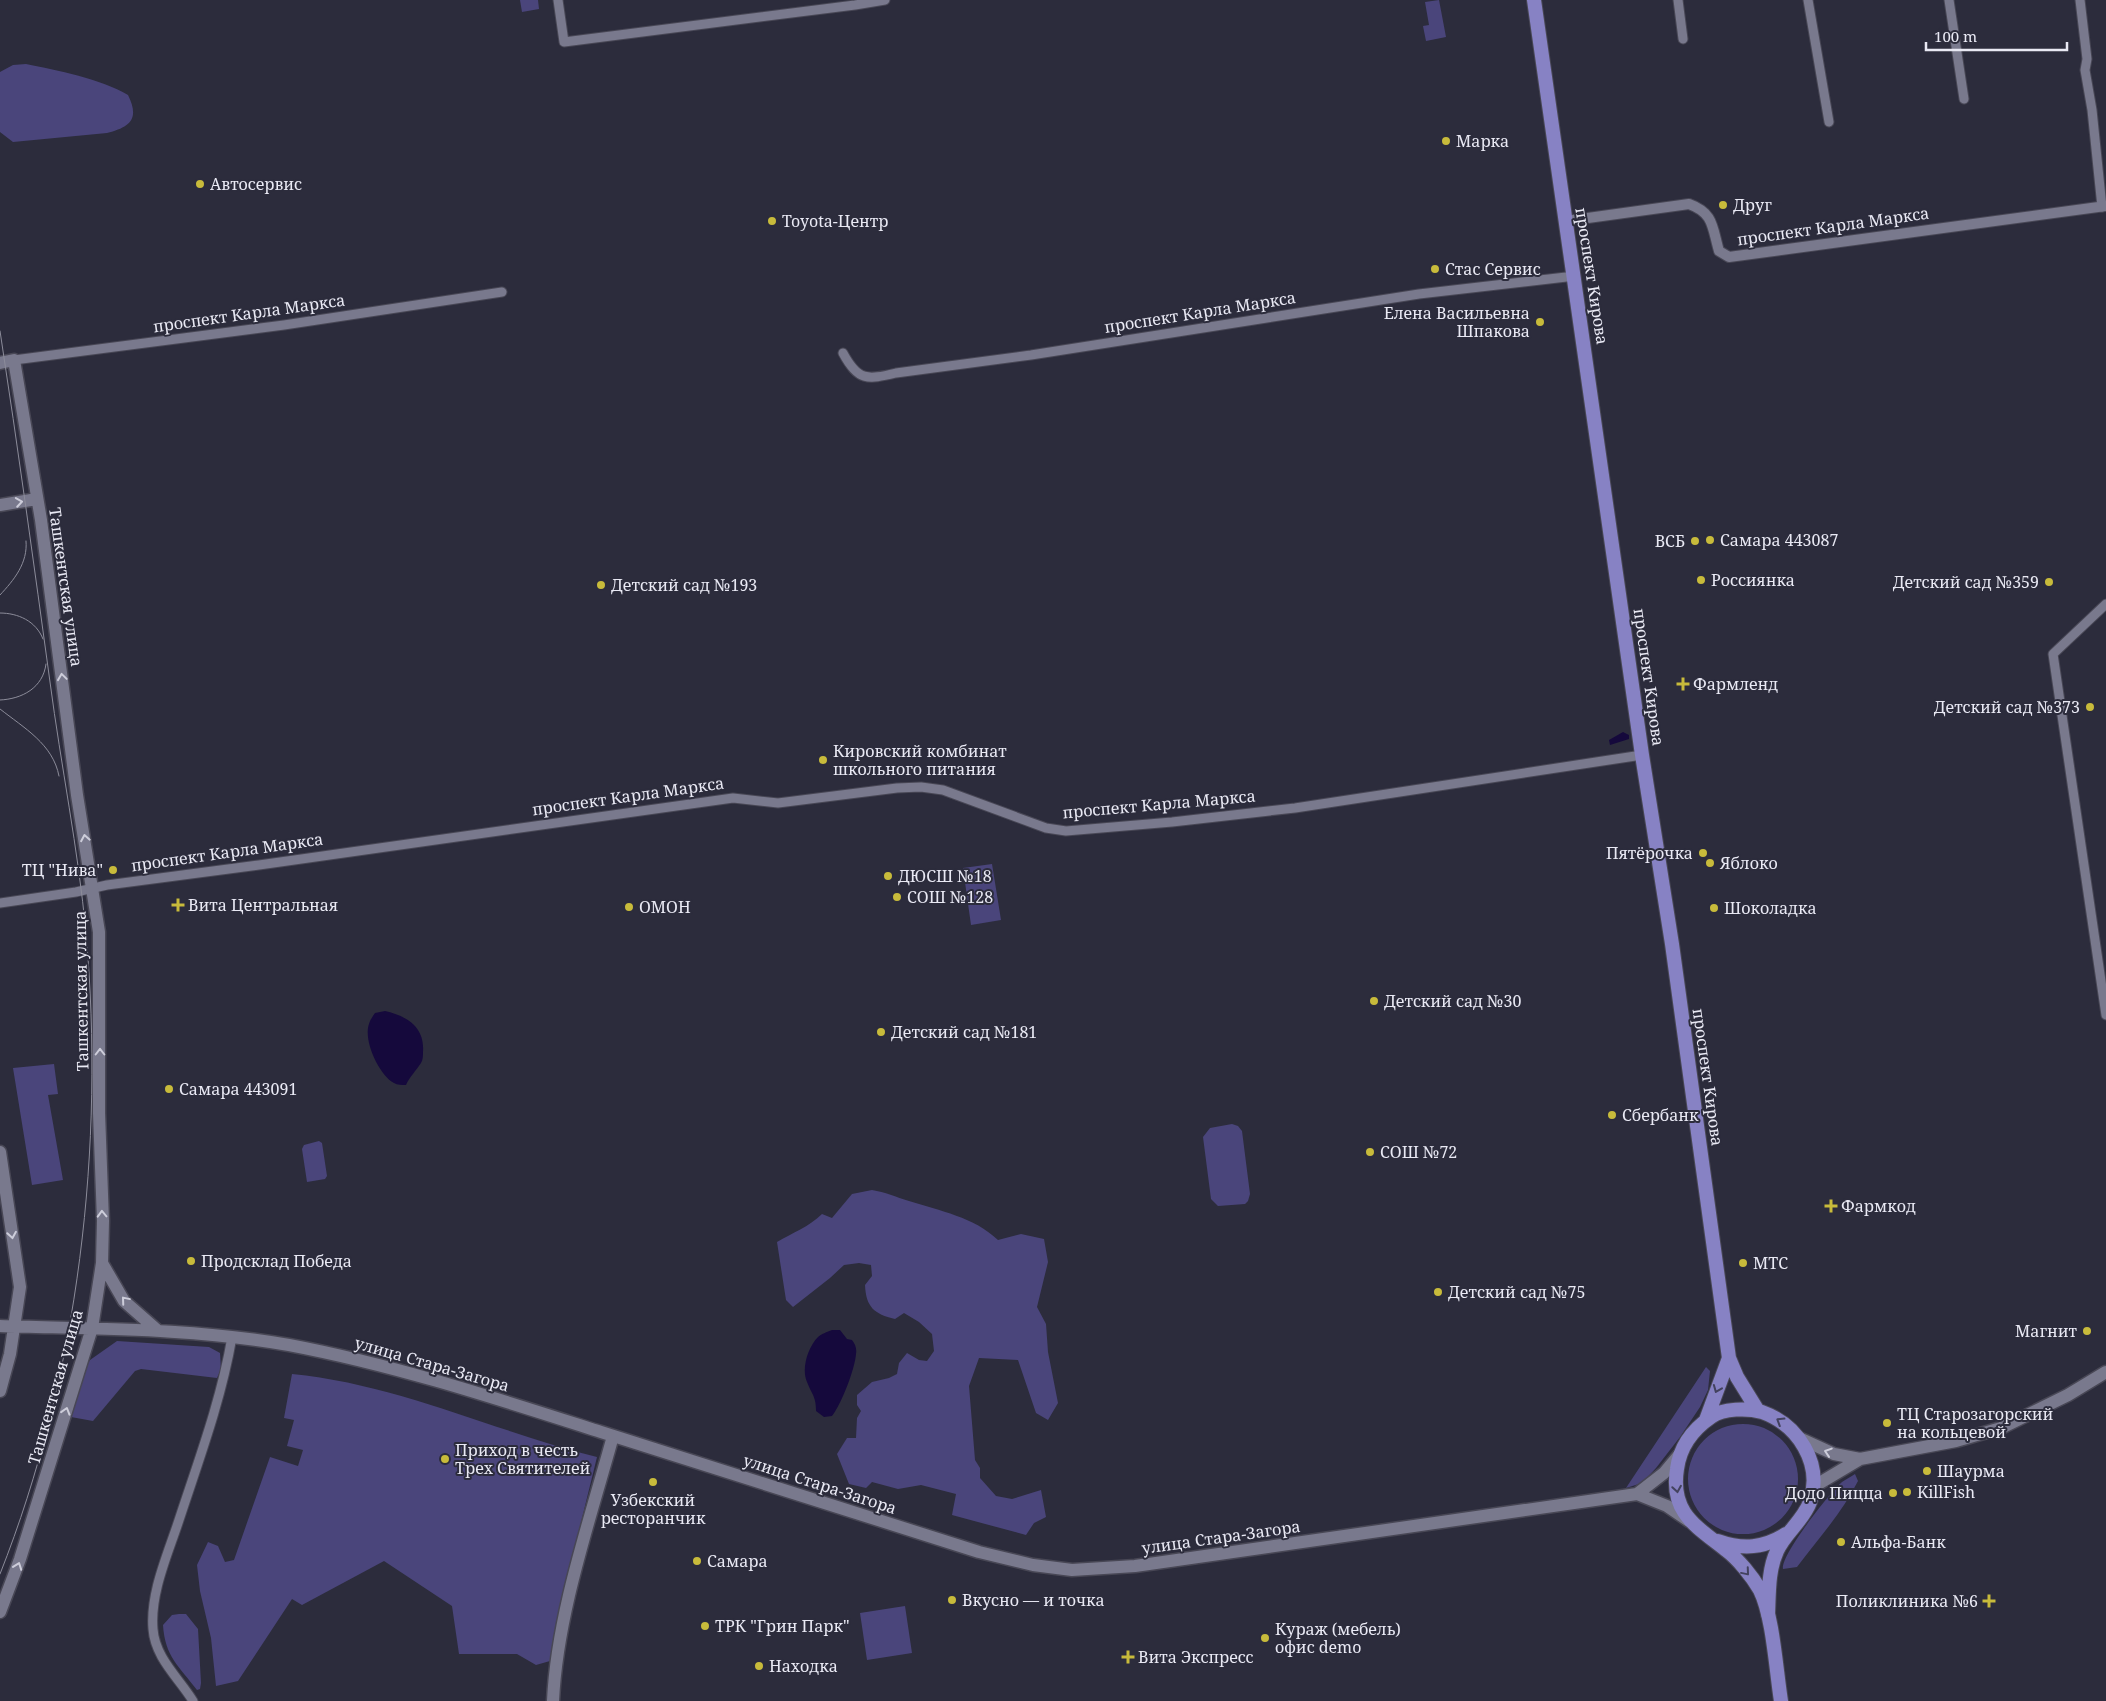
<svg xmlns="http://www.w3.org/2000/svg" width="2106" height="1701" font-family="'Noto Serif',serif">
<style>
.green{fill:#4a457b}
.water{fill:#15093c}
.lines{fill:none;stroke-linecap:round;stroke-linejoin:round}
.minor-casing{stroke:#484755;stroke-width:11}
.tertiary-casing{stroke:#484755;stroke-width:12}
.secondary-casing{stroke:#484755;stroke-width:15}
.primary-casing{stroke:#484755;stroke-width:16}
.minor{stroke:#79798d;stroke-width:9}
.tertiary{stroke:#79798d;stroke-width:10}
.secondary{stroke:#79798d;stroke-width:12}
.primary{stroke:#8782c4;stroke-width:14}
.tram{stroke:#8c8c9a;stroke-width:1}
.oneway{stroke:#cdcdda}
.oneway2{stroke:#43425e}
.poi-dot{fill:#c8bb3b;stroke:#2c2c3c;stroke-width:2}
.labels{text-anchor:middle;stroke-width:4;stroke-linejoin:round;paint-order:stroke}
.poi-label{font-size:16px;fill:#e9e9f4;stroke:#2c2c3c;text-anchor:start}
.street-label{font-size:16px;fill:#e9e9f4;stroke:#2c2c3c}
</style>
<rect width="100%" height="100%" fill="#2c2c3c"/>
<path class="green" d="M520,0H538L539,9L522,12Z
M1439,0L1446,37L1426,41L1423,26L1429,25L1425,2Z
M26,64C57,70 101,79 128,95C140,119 130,127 107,133L13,142L0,132V72L13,65Z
M992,864L1001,920L971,925L963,868Z
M54,1064L58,1094L48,1095L63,1180L32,1185L13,1068Z
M1232,1124L1238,1126L1242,1131L1250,1194L1248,1201L1245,1204L1218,1206L1211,1199L1203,1137L1210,1128Z
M319,1141L322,1143L327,1176L325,1179L307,1182L302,1149L304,1145Z
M872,1190C885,1192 896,1197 909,1201C940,1211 974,1217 998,1240L1021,1234L1044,1239L1048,1262L1037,1307L1046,1324L1048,1352L1058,1403L1048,1420L1036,1413L1018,1360L979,1358L969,1386L975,1460L980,1468V1478L996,1496L1012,1499L1041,1490L1046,1517L1034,1523L1026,1535L952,1515L956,1494L921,1485L898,1489L872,1482L866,1488L849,1484L837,1454L847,1438H856L857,1418L861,1411L857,1405V1395L872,1382L889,1378L897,1374L899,1363L907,1353L919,1360L927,1361L934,1351L932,1334L919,1322L904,1313L895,1319C874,1314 866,1307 865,1285L872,1276L871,1265L859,1263L844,1265L830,1278L793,1307L786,1300L777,1242C792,1233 809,1227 822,1214L832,1218L852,1194Z
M117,1341L209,1347L220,1353L221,1369L217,1378L141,1369L135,1371L93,1421L71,1417L82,1374L90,1360Z
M1706,1367L1710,1371L1708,1390L1700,1407L1680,1437L1656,1468L1642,1483L1626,1488Z
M292,1374C397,1384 496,1432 597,1457L562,1600L550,1661L536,1665L517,1654H459L452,1606L384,1561L302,1605L292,1599L238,1681L216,1686L211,1638L200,1591L197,1565L208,1542L218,1546L225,1562L234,1560L270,1457L298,1466L303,1450L287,1446L294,1420L284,1418Z
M1688 1479a55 55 0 1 1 110 0a55 55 0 1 1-110 0Z
M1855,1474L1858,1481C1842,1513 1818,1539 1797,1567L1783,1569C1780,1556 1830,1492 1842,1482C1846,1479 1851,1477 1855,1474Z
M905,1606L912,1653L867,1660L860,1613Z
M179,1614H186L198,1629L201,1683L200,1689L197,1690C179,1666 165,1657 163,1625L172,1615Z"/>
<path class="water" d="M1623,732L1629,735V739L1610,745L1609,740Z
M385,1011C407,1016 425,1027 423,1052C423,1055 423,1060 421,1063C416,1071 410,1076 406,1085C402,1085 397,1085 394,1083C379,1075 363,1040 369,1024C370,1020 373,1016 375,1013Z
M832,1330H840L847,1339L852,1340C855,1344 857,1348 856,1354C855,1369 841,1405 832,1416L824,1417L816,1411C816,1396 812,1395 807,1382C801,1369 808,1347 818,1337C821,1334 827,1332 832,1330Z"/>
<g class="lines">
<g class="minor-casing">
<path id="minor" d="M558,0L564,42L855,5L885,0
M1678,0L1683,39
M1808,0L1829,122
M1949,0L1964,99
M2080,0L2087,59L2085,70L2092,110L2102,207
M843,353C858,381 867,380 896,373L1031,355L1419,294L1575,276
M14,360L284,325L502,292
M2106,604L2053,654L2106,1015
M0,903L76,892L107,885L259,865L733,798L778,803L897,788L921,787L943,790L1046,828L1066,831L1172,822L1295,808L1642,755
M193,1701C179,1678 155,1658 153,1629C150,1594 167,1556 178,1523C198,1462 221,1401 232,1337"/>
</g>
<g class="tertiary-casing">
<path id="tertiary" d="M1566,221L1689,204C1714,213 1712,227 1719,251L1729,257L2106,206"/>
</g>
<g class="secondary-casing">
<path id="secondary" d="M0,363L14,360L41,520L77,795L99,932V1113L103,1221L102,1263L92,1328L20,1559L0,1612
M0,505L37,499
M0,1152L20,1287L10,1354L0,1391
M102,1263L124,1301L157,1330
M0,1326C96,1329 193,1328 289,1345C395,1365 498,1399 601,1432C727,1472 853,1512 979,1552L1033,1565L1072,1570L1135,1566L1637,1494L1664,1473L1679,1455
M1799,1438L1834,1454L1860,1459
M1813,1487L1860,1459L1956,1441L2001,1428L2068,1395L2106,1372
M1637,1494L1667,1506L1689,1521
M553,1701C557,1614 590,1520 613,1436"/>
</g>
<g class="primary-casing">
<path id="primary" d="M1534,0L1642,755L1672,944L1729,1358L1737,1377L1758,1411
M1706,1420L1729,1358
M1718,1541C1743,1550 1764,1548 1786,1534
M1768,1615C1769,1594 1768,1570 1777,1551C1785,1533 1803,1521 1810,1502C1823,1463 1798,1425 1762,1412C1748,1408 1723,1408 1711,1417C1692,1430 1680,1446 1677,1469C1670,1513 1696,1526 1726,1550C1738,1559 1752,1576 1760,1590C1773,1616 1776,1670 1781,1701"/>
</g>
<use href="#minor" class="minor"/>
<use href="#tertiary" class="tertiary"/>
<use href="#secondary" class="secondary"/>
<use href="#primary" class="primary"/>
<path class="tram" d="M0,331C18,448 34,565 50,682C61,766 78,848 86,933C105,1145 79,1375 0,1574
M0,595C14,580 28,563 26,541
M0,613C18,613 36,621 43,639
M0,700C22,699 43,688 46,664
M0,709C24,728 53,744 59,776"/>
</g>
<defs><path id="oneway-chevron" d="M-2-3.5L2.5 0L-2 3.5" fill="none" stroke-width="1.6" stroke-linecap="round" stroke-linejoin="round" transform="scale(1.25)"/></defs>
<g class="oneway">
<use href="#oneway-chevron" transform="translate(19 502) rotate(-9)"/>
<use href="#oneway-chevron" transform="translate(62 677) rotate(-98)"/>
<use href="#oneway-chevron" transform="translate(85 838) rotate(-100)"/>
<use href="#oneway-chevron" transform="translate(100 1052) rotate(-90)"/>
<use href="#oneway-chevron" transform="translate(102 1214) rotate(-92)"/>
<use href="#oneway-chevron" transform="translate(12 1235) rotate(81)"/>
<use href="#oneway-chevron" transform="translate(125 1300) rotate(-130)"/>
<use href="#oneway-chevron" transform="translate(66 1411) rotate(-73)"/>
<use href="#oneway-chevron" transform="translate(1828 1452) rotate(-162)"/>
<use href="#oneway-chevron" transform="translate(18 1566) rotate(-70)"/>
</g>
<g class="oneway2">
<use href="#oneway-chevron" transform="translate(1717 1389) rotate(112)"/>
<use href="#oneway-chevron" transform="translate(1780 1421) rotate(-148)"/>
<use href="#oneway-chevron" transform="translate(1677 1489) rotate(81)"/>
<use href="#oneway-chevron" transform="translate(1746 1572) rotate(50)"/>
</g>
<g class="poi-dot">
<circle cx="1446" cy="141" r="5"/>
<circle cx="200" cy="184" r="5"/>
<circle cx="1723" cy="205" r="5"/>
<circle cx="772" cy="221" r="5"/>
<circle cx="1435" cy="269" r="5"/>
<circle cx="1540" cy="322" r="5"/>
<circle cx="1710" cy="540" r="5"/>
<circle cx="1695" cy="541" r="5"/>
<circle cx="1701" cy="580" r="5"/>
<circle cx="2049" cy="582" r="5"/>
<circle cx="601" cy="585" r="5"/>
<path d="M1680.5 676.5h5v5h5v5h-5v5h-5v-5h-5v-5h5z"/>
<circle cx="2090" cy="707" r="5"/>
<circle cx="823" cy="760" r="5"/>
<circle cx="1703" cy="853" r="5"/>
<circle cx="1710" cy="863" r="5"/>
<circle cx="113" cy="870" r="5"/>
<circle cx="888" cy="876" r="5"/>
<circle cx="897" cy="897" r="5"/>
<path d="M175.5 897.5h5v5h5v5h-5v5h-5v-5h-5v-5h5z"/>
<circle cx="629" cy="907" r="5"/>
<circle cx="1714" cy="908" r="5"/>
<circle cx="1374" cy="1001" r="5"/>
<circle cx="881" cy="1032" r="5"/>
<circle cx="169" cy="1089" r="5"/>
<circle cx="1612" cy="1115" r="5"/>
<circle cx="1370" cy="1152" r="5"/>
<path d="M1828.5 1198.5h5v5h5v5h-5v5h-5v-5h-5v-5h5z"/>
<circle cx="191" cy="1261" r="5"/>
<circle cx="1743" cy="1263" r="5"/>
<circle cx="1438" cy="1292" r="5"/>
<circle cx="2087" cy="1331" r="5"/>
<circle cx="1887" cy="1423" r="5"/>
<circle cx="445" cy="1459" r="5"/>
<circle cx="1927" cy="1471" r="5"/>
<circle cx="653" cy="1482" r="5"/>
<circle cx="1907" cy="1492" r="5"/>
<circle cx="1893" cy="1493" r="5"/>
<circle cx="1841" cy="1542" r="5"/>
<circle cx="697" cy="1561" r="5"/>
<circle cx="952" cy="1600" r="5"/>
<path d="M1986.5 1593.5h5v5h5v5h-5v5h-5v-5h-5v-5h5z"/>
<circle cx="705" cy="1626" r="5"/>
<circle cx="1265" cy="1638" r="5"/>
<path d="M1125.5 1649.5h5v5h5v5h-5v5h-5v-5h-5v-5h5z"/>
<circle cx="759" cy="1666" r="5"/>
</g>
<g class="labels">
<g class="poi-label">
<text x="1456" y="147">Марка</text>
<text x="210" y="190">Автосервис</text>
<text x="1733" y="211">Друг</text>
<text x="782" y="227">Toyota-Центр</text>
<text x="1445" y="275">Стас Сервис</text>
<text x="1530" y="319" text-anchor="end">Елена Васильевна<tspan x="1530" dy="18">Шпакова</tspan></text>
<text x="1720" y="546">Самара 443087</text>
<text x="1685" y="547" text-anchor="end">ВСБ</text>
<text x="1711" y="586">Россиянка</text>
<text x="2039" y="588" text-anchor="end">Детский сад №359</text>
<text x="611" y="591">Детский сад №193</text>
<text x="1693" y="690">Фармленд</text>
<text x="2080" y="713" text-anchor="end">Детский сад №373</text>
<text x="833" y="757">Кировский комбинат<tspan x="833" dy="18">школьного питания</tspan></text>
<text x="1693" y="859" text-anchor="end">Пятёрочка</text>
<text x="1720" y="869">Яблоко</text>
<text x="103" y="876" text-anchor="end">ТЦ "Нива"</text>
<text x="898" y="882">ДЮСШ №18</text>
<text x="907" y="903">СОШ №128</text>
<text x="188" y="911">Вита Центральная</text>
<text x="639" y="913">ОМОН</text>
<text x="1724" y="914">Шоколадка</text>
<text x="1384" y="1007">Детский сад №30</text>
<text x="891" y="1038">Детский сад №181</text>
<text x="179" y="1095">Самара 443091</text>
<text x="1622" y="1121">Сбербанк</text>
<text x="1380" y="1158">СОШ №72</text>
<text x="1841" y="1212">Фармкод</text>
<text x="201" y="1267">Продсклад Победа</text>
<text x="1753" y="1269">МТС</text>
<text x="1448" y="1298">Детский сад №75</text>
<text x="2077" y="1337" text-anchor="end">Магнит</text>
<text x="1897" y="1420">ТЦ Старозагорский<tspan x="1897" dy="18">на кольцевой</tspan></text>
<text x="455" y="1456">Приход в честь<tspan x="455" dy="18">Трех Святителей</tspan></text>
<text x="1937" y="1477">Шаурма</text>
<text x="1917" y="1498">KillFish</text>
<text x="1883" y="1499" text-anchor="end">Додо Пицца</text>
<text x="653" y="1506" text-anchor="middle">Узбекский<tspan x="653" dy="18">ресторанчик</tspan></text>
<text x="1851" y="1548">Альфа-Банк</text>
<text x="707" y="1567">Самара</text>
<text x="962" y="1606">Вкусно — и точка</text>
<text x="1978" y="1607" text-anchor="end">Поликлиника №6</text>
<text x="715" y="1632">ТРК "Грин Парк"</text>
<text x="1275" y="1635">Кураж (мебель)<tspan x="1275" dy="18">офис demo</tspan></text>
<text x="1138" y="1663">Вита Экспресс</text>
<text x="769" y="1672">Находка</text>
</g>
<g class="street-label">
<text transform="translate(1833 226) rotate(-8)" y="6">проспект Карла Маркса</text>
<text transform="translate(1592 276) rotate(81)" y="6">проспект Кирова</text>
<text transform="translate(1200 312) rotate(-9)" y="6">проспект Карла Маркса</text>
<text transform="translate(249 313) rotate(-8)" y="6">проспект Карла Маркса</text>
<text transform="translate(66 587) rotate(82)" y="6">Ташкентская улица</text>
<text transform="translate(1649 677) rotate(82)" y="6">проспект Кирова</text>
<text transform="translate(628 796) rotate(-8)" y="6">проспект Карла Маркса</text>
<text transform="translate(1159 804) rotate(-5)" y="6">проспект Карла Маркса</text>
<text transform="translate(227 852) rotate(-8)" y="6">проспект Карла Маркса</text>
<text transform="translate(81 991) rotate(-91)" y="6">Ташкентская улица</text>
<text transform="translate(1708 1077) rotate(82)" y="6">проспект Кирова</text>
<text transform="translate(432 1364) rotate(16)" y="6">улица Стара-Загора</text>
<text transform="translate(55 1387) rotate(-74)" y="6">Ташкентская улица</text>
<text transform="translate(820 1484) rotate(18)" y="6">улица Стара-Загора</text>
<text transform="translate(1221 1537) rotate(-8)" y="6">улица Стара-Загора</text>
</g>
</g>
<path d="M1926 42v8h141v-8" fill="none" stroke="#e9e9f4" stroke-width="2.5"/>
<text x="1934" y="42" font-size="15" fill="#e9e9f4" stroke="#2c2c3c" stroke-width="4" paint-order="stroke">100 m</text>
</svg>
